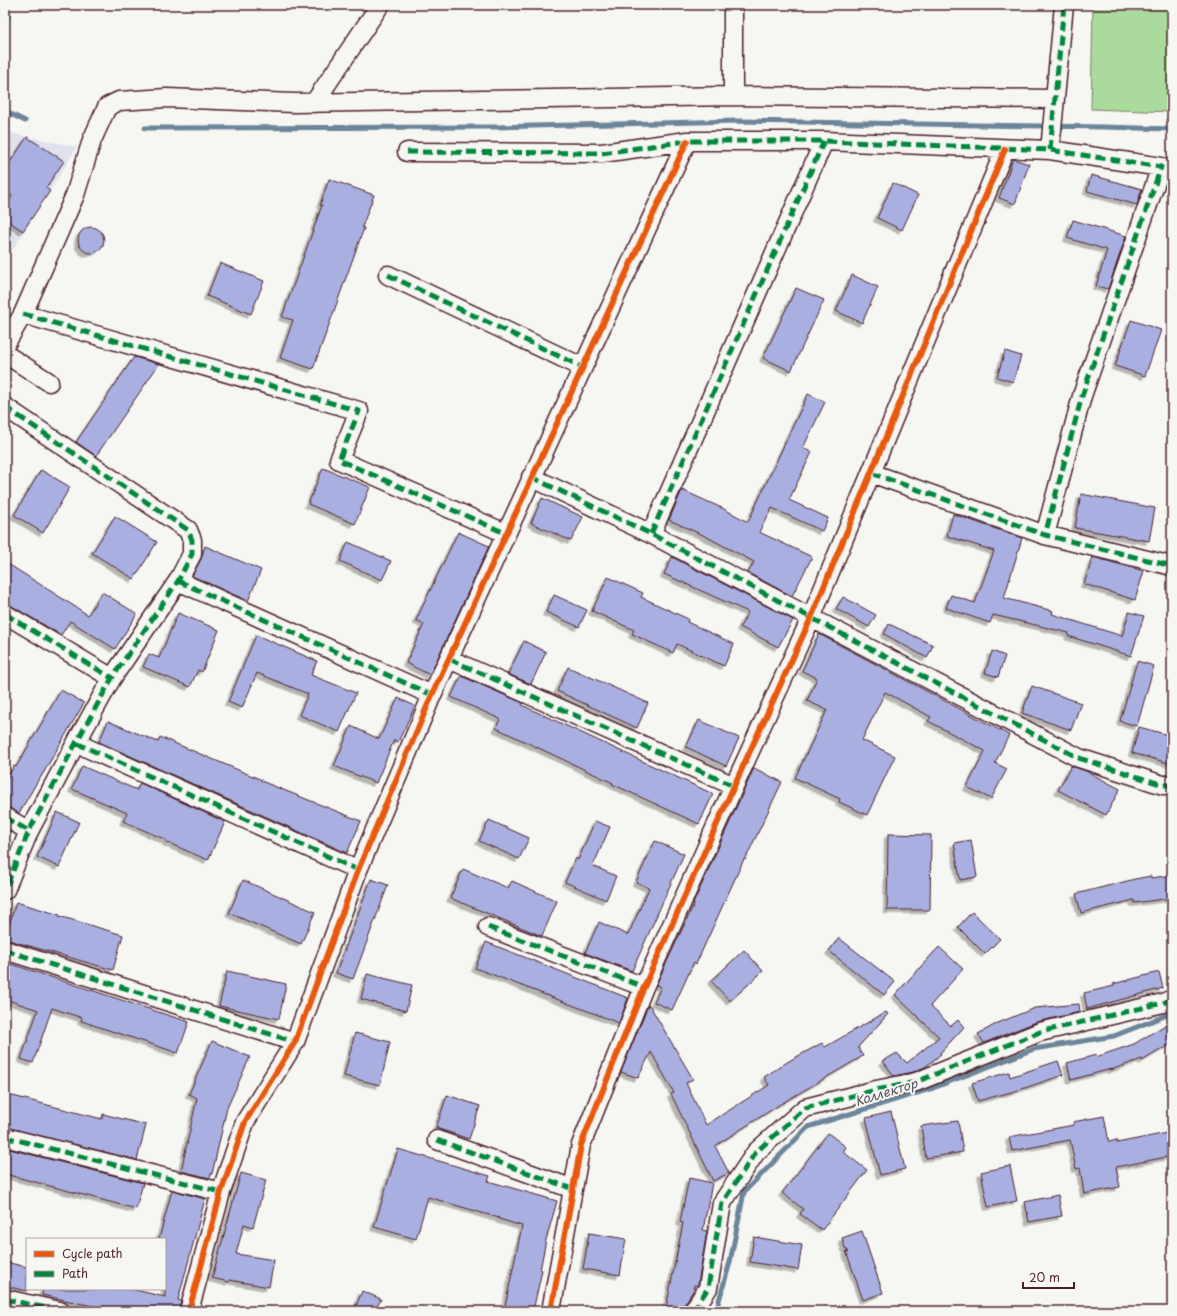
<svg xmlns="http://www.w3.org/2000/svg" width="1177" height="1316" font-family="'Playpen Sans',sans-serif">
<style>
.built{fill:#dfe1ed}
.green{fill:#aadb9c;stroke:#7a7d64}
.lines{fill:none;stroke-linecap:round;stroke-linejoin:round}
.stream{stroke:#6c859a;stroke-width:5}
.building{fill:#a9b0e1;stroke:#4a1f2b;filter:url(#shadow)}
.minor-casing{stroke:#4a1f2b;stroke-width:21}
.minor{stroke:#f6f6f2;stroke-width:18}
.quiet{stroke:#00873e;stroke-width:5;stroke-dasharray:10 5;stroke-linecap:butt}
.cycleway-casing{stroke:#f6f6f2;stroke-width:8}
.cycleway{stroke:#e8590c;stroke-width:6}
.labels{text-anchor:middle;stroke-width:4;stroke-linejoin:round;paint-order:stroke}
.water-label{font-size:13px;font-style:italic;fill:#5b5262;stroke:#f6f6f2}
</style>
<defs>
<filter id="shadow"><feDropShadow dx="-3.5" dy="3.5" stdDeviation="0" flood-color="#0004"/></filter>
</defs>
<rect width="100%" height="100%" fill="#f6f6f2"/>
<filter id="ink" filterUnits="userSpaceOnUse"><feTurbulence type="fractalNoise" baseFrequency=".025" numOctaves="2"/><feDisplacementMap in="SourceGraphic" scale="8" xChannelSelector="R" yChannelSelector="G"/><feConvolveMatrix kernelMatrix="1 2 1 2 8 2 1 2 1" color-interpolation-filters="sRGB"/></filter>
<g filter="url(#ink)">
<path class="built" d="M5,129L15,134L77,147L5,262Z"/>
<path class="green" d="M1093,5H1172V112L1091,109Z"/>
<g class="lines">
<path class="stream" d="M5,111L25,121
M145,128L495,127L738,121L1104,127L1172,129
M716,1311L730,1262L744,1192L808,1127L933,1088L1034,1049L1114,1036L1172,1013"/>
</g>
<path class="building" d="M27,137L64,161L46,188L50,191L23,231L5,219V207L12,196L5,191V170Z
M1013,159L1029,164L1015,204L999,198Z
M1091,175L1142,189L1137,205L1087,191Z
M329,179L374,195L362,227L364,228L313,369L280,358L293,320L282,317L322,205H320Z
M893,183L918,195L902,230L877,218Z
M1073,220L1126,236L1108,289L1096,286L1107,250L1067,238Z
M78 240a13 13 0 1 1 26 0a13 13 0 1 1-26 0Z
M220,263L264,281L251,314L207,296Z
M852,275L878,287L862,323L836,311Z
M796,288L824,300L791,371L763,358Z
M1131,320L1161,330L1145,376L1115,366Z
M1005,351L1021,356L1013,382L997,377Z
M134,357L159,364L96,456L76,442Z
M808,394L825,402L803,448L812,452L789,500L828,518L822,531L772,508L759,532L812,557L792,596L748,573L754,562L705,536L669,520L682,490L724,509L748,522Z
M323,468L370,487L355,524L308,504Z
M41,470L70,487L43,533L14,515Z
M1081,494L1155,508L1149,541L1075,528Z
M542,498L583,517L571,541L531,523Z
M953,514L1022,538L1004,598L1053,611L1052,614L1122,636L1129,612L1144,616L1131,656L1068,636L1069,633L993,615L990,623L946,608L951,595L975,603L994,551L947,536Z
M115,516L157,542L134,579L92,553Z
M458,532L489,546L430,675L406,663L424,624L416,620Z
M348,542L391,561L382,580L340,561Z
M205,546L261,570L248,601L192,576L201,559Z
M672,557L793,620L778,647L740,627L748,612L664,574Z
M1093,557L1144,571L1135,600L1084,584Z
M5,562L88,615L102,592L137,614L115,649L70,621L61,635L10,605L5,604Z
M608,577L643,593L641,597L688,619L687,622L734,644L724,666L677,644L673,653L632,634L634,630L592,611Z
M554,595L587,610L579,627L546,612Z
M843,597L876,615L869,627L836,609Z
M178,613L219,630L202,672L198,670L190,687L143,667L149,654L159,658Z
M889,624L933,645L927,658L884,634Z
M819,634L1009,735L995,763L1007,769L991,799L967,787L985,751L928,721L931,717L885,692L862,740L895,756L867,815L839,802L840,799L795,778L827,710L807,701L817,678L802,671Z
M256,635L317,661L311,675L356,693L339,732L299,715L308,694L257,673L242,708L228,702Z
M524,641L546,652L531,684L508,674Z
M992,651L1005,656L998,677L985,673Z
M1137,661L1154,666L1137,726L1120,721Z
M568,667L648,703L637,728L557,691Z
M461,676L523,703L522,705L541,714L713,794L699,824L612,784L613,783L496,728L500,719L451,697Z
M1032,686L1081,703L1071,730L1022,713Z
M61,690L84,703L41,777H40L19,813L5,806V782L14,766L16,767Z
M398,698L415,706L398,742L394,740L376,783L334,766L351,726L379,739Z
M699,720L739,738L726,766L686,747Z
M108,721L158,742L160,737L262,780L261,781L361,821L347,853L99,742Z
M1139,727L1172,736V764L1132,753Z
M82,766L137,790L140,783L225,822L208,860L166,842V840L123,821L127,813L72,789Z
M1071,766L1086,771L1120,789L1106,815L1058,790Z
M754,768L782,782L745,860L744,859L696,964L694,962L672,1010L654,1002L661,987L656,985L694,904H693Z
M57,812L79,822L59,867L37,857Z
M489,820L529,838L519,859L479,841Z
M595,821L610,827L593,866L616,876L606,900L565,882L576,858L578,860Z
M888,834L931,835L930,910H887Z
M971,840L977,877L960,880L954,843Z
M655,841L684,854L632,971L585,953L599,922L628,935L649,888L636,882Z
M463,869L508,888L512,881L557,901L542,936L450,898Z
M1172,875V898L1134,903V900L1081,913L1076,894L1135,879L1151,876V878Z
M371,879L388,885L353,979L336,973Z
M243,880L315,912L301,944L229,913Z
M16,902L60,915L59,916L123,935L113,970L5,939Z
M972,912L1000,939L985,954L958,927Z
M839,938L895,982L884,995L829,951Z
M486,942L628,998L619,1023L475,968Z
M939,947L963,969L930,1006L951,1026L958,1020L964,1027L940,1053L941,1054L925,1067L913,1072L894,1076L883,1061L897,1053L907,1063L939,1037L895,995Z
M744,950L763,971L730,1001L711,981Z
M5,962L189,1022L178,1053L81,1021L82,1018L52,1008L33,1063L21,1059L38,1010L5,999Z
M227,971L286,984L279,1019L219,1006Z
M1159,972L1163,988L1087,1009L1084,993L1114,986L1113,984Z
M367,974L412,985L406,1011L361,999Z
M1079,1004L1080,1012L1036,1022L984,1043L978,1034L998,1023L1035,1008Z
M648,1005L650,1006L693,1079L686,1083L706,1125L769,1085L764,1077L789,1061L822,1043L825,1047L886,1012L888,1014L858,1047L863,1056L779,1105L715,1146L729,1173L713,1181L671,1094L674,1093L651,1052L638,1078L621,1072Z
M1172,1021V1043L1142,1061V1059L1111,1070V1069L1071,1080L1067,1063L1096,1055V1057L1134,1044Z
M355,1033L390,1042L380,1085L344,1076Z
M212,1041L250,1057L227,1108L212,1174H211L210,1178L181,1171L197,1098L189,1094Z
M1058,1061L1063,1075L1019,1090L978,1101L972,1083L1009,1072L1010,1077Z
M5,1094L102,1119L103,1114L146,1125L137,1160L5,1127Z
M447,1095L480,1106L469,1139L436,1128Z
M891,1112L905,1169L880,1175L866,1118Z
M1104,1116L1109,1142L1117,1140V1143L1172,1132V1156L1116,1167L1120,1187L1084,1194L1080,1168L1076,1169L1070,1140L1012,1151L1009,1137L1074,1125L1073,1122Z
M958,1121L963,1152L926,1158L921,1126Z
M828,1133L846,1147L843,1152L867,1170L822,1230L800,1214L803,1209L782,1193Z
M5,1148L143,1183L136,1209L5,1174Z
M398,1149L490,1176L488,1181L557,1201L546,1240L540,1270H542L533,1311H504L522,1226L499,1219V1218L428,1197L416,1239L374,1227Z
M1010,1166L1017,1201L988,1207L981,1172Z
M241,1173L266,1180L253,1227L244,1224L236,1254L274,1260L269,1287L229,1280V1282L212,1278Z
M689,1178L712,1183L703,1230L707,1231L698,1284L697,1286L694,1285L693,1291L684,1305L683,1311L666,1308L683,1223L680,1222Z
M172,1190L205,1199L178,1300L181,1301L179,1311H115L42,1295L43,1289H131L165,1297V1239H159Z
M1058,1195L1062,1216L1029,1222L1025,1202Z
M862,1231L883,1293L863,1300L846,1251L849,1252L845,1248L842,1238Z
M589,1233L626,1239L620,1275L583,1269Z
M754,1237L802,1245L798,1270L750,1262Z
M5,1262L27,1267V1291L5,1286Z
M362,1291L381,1299L375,1311H354Z"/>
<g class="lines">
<g class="minor-casing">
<path id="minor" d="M733,96V5
M314,103L380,5
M1050,150L1064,5
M407,152L602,153L687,141H824L1050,150L1161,167L1082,396L1045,535
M388,275L582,367
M23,314L359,411L339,460L505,533
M5,345L23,314L75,195L92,140L107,107L119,101L167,98L294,103L733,96L1055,99
M5,354L49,382
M5,407L188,530L192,540V554L178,581L112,678L76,743L29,831L5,890
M871,473L1045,535L1172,566
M531,477L651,534L1079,758L1163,785H1172
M651,534L824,141
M178,581L432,695
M5,614L112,678
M449,659L734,786
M76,743L358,870
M5,817L29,831
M488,927L644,987
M5,950L295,1042
M5,1137L221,1192
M437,1140L573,1189
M5,1299L60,1311
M189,1311L221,1192L245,1122L295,1042L358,870L432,695L687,141
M551,1311L581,1145L644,987L734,786L811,618L1005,149
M693,1311L708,1288L722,1203L756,1152L805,1108L876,1090L916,1082L1040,1032L1163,1003L1172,999"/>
</g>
<use href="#minor" class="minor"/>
<path class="quiet" d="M6,35L9,5
M1050,150L1064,5
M407,152L602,153L687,141H824L1050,150L1161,167L1082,396L1045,535
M388,275L582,367
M23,314L359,411L339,460L505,533
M5,407L188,530L192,540V554L178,581L112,678L76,743L29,831L5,890
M871,473L1045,535L1172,566
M531,477L651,534L1079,758L1163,785H1172
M651,534L824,141
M178,581L432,695
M5,614L112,678
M449,659L734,786
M76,743L358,870
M5,817L29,831
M488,927L644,987
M5,950L295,1042
M5,1137L221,1192
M437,1140L573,1189
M5,1299L60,1311
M693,1311L708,1288L722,1203L756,1152L805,1108L876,1090L916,1082L1040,1032L1163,1003L1172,999"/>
<g class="cycleway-casing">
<path id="cycleway" d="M189,1311L221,1192L245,1122L295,1042L358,870L432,695L687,141
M551,1311L581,1145L644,987L734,786L811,618L1005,149"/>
</g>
<use href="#cycleway" class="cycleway"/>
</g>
</g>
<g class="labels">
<g class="water-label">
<text transform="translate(886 1092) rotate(-17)" y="5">Коллектор</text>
</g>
</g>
<rect width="1177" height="1316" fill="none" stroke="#f6f6f2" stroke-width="20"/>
<rect x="10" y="10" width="1157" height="1296" fill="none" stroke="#4a1f2b" stroke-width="1.5" filter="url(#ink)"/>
<rect x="26" y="1238" width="140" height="52" fill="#f6f6f2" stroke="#b1a0a2"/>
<rect x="34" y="1251" width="20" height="6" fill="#e8590c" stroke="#b1a0a2"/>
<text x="62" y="1258" font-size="12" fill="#4a1f2b">Cycle path</text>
<rect x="34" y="1271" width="20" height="6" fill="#00873e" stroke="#b1a0a2"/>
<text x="62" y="1278" font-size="12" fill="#4a1f2b">Path</text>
<path d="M1023 1282v6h51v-6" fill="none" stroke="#4a1f2b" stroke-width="2"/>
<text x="1029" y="1282" font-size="12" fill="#4a1f2b" stroke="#f6f6f2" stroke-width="3" paint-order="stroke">20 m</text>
</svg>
